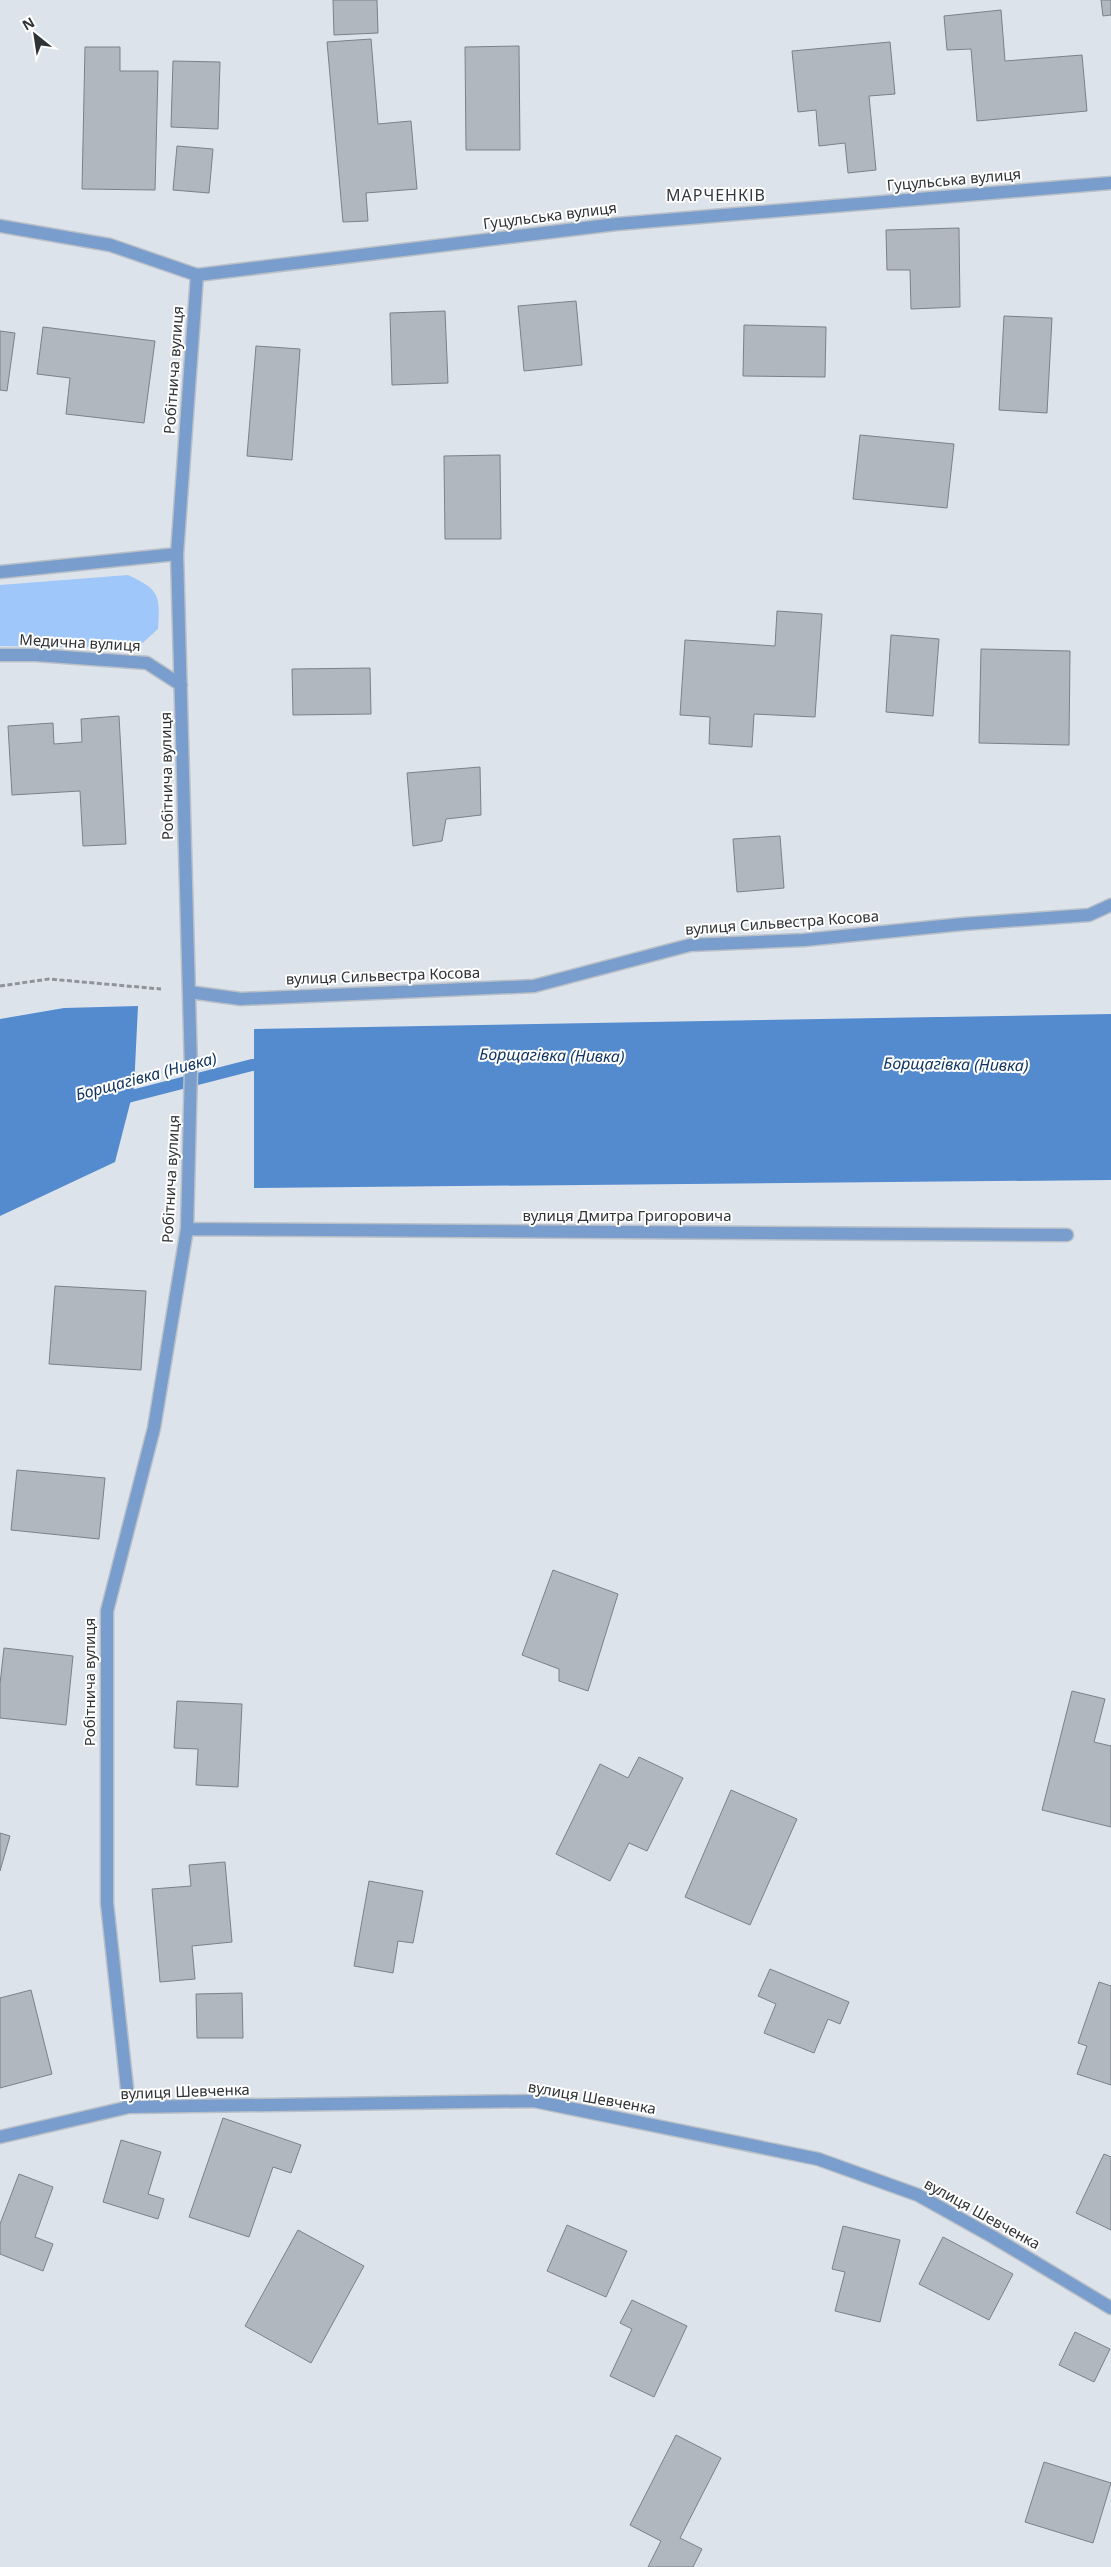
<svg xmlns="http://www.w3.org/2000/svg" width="1111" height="2567" font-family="'Noto Sans',sans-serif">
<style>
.green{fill:#9fc7fa}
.water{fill:#548ace}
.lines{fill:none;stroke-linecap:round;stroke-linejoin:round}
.stream{stroke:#548ace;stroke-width:12}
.building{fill:#b1b7bf;stroke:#7b8188}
.minor-casing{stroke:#bac0c7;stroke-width:15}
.path{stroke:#8f949a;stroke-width:3;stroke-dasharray:5 2.5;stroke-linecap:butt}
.minor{stroke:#799dcc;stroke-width:12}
.labels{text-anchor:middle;stroke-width:4;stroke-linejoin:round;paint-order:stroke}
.street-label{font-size:15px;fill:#303336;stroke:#fff}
.neighbourhood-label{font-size:16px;letter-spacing:1px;fill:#32363d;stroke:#fff}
.water-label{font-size:16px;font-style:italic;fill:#103562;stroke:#fff}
</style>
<rect width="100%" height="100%" fill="#dce3eb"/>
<path class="green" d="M128,575C160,590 160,595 158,629L137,648L0,646V585Z"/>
<path class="water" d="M138,1006L134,1088L115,1162L0,1216V1019L64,1008Z
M1111,1014V1180L254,1188V1029Z"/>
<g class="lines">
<path class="stream" d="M116,1100L252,1065H269"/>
</g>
<path class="building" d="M333,0H377L378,33L334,35Z
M1101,0H1111V15L1103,16Z
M1001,10L1005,61L1082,55L1087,111L977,121L971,49L947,50L944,16Z
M371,39L378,124L411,121L417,189L366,193L368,221L343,222L327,42Z
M890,42L895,94L869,96L876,170L848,173L845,143L819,146L816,110L798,112L792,51Z
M519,46L520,150H466L465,47Z
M85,47H120V71H158L155,190L82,189Z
M173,61L220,62L218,129L171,127Z
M177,146L213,149L209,193L173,190Z
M959,228L960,307L911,309L910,270H887L886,230Z
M576,301L582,365L524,371L518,306Z
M445,311L448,383L392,385L390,313Z
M1004,316L1052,318L1047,413L999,410Z
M744,325L826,327L825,377L743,376Z
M43,327L155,341L144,423L66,414L70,378L37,374Z
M0,331L15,333L7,391L0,390Z
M256,346L300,349L292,460L247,456Z
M860,435L954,444L947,508L853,499Z
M500,455L501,539H445L444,456Z
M777,611L822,614L815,717L754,714L752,747L709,744L710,717L680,715L685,640L775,646Z
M891,635L939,639L933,716L886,712Z
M981,649L1070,651L1069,745L979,743Z
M370,668L371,714L293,715L292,669Z
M119,716L126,844L83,846L80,791L12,795L8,726L53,723L54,744L82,742L81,719Z
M480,767L481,815L446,819L442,841L413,846L407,773Z
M780,836L784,888L737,892L733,839Z
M55,1286L146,1291L141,1370L49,1364Z
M17,1470L105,1478L99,1539L11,1530Z
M553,1570L618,1594L588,1691L559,1681V1669L522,1655Z
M4,1648L73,1656L66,1725L0,1718V1684Z
M1072,1691L1105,1699L1094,1742L1111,1746V1827L1042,1810Z
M177,1701L242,1704L238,1787L196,1785L198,1749L174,1748Z
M639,1757L683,1778L647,1851L629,1843L610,1881L556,1854L600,1764L628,1778Z
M731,1790L797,1819L750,1925L685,1897Z
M0,1833L10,1836L0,1871Z
M225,1862L232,1942L192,1946L195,1979L160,1982L152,1889L191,1886L189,1865Z
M369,1881L423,1891L413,1943L398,1941L393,1973L354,1966Z
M770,1969L849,2002L840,2024L828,2019L814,2053L764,2033L776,2004L758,1996Z
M1099,1982L1111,1986V2085L1077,2074L1087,2046L1078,2043Z
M31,1990L52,2074L0,2088V1998Z
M242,1993L243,2038H197L196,1994Z
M223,2118L301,2145L291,2173L273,2167L249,2237L189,2217Z
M121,2140L161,2152L148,2194L164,2199L158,2219L103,2202Z
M1104,2154L1111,2157V2230L1076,2213Z
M19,2174L53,2187L35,2237L53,2244L43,2271L0,2254V2224Z
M567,2225L627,2251L606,2297L547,2271Z
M843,2226L900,2240L880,2322L835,2311L845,2272L832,2269Z
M298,2230L364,2266L311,2363L245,2326Z
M943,2237L1013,2274L989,2320L919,2284Z
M632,2300L687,2326L654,2397L610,2376L632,2329L620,2323Z
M1075,2332L1110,2349L1094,2382L1059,2365Z
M676,2435L721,2458L680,2538L702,2549L693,2567H648L661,2541L630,2525Z
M1044,2462L1111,2483L1093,2543L1025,2522Z"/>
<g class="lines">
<g class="minor-casing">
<path id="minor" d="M0,226L110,245L197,275L617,224L1111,183
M0,572L177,554
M0,655H36L147,663L181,685
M189,992L241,999L534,986L690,945L804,940L963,924L1089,915L1111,905
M187,1229L1067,1235
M129,2107L107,1903V1611L154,1428L187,1229L191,1069L177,554L197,275
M0,2137L129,2107L534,2101L818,2159L918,2195L993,2237L1111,2308"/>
</g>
<path class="path" d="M0,986L49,979L161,989"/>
<use href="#minor" class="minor"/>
</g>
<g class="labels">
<g class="street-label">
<text transform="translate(954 180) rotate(-5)" y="5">Гуцульська вулиця</text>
<text transform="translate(550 216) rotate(-7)" y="5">Гуцульська вулиця</text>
<text transform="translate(174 370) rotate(-86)" y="5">Робітнича вулиця</text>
<text transform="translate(80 643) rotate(3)" y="5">Медична вулиця</text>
<text transform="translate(167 776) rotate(-91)" y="5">Робітнича вулиця</text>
<text transform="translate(782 923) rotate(-4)" y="5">вулиця Сильвестра Косова</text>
<text transform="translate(383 976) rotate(-2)" y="5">вулиця Сильвестра Косова</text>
<text transform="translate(171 1179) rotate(-87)" y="5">Робітнича вулиця</text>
<text x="627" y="1221">вулиця Дмитра Григоровича</text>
<text transform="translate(90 1682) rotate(-90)" y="5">Робітнича вулиця</text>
<text transform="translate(185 2092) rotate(-2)" y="5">вулиця Шевченка</text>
<text transform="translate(592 2098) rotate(10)" y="5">вулиця Шевченка</text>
<text transform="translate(982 2214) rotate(29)" y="5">вулиця Шевченка</text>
</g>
<g class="neighbourhood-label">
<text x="716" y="201">МАРЧЕНКІВ</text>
</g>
<g class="water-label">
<text transform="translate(552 1055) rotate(1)" y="6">Борщагівка (Нивка)</text>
<text transform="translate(956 1064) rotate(1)" y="6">Борщагівка (Нивка)</text>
<text transform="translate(146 1076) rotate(-15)" y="6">Борщагівка (Нивка)</text>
</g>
</g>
<g transform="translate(35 35) rotate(330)" stroke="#ffffff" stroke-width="4" paint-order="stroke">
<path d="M0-4L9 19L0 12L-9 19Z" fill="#303336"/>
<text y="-8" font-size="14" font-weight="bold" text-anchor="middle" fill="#303336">N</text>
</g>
</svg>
